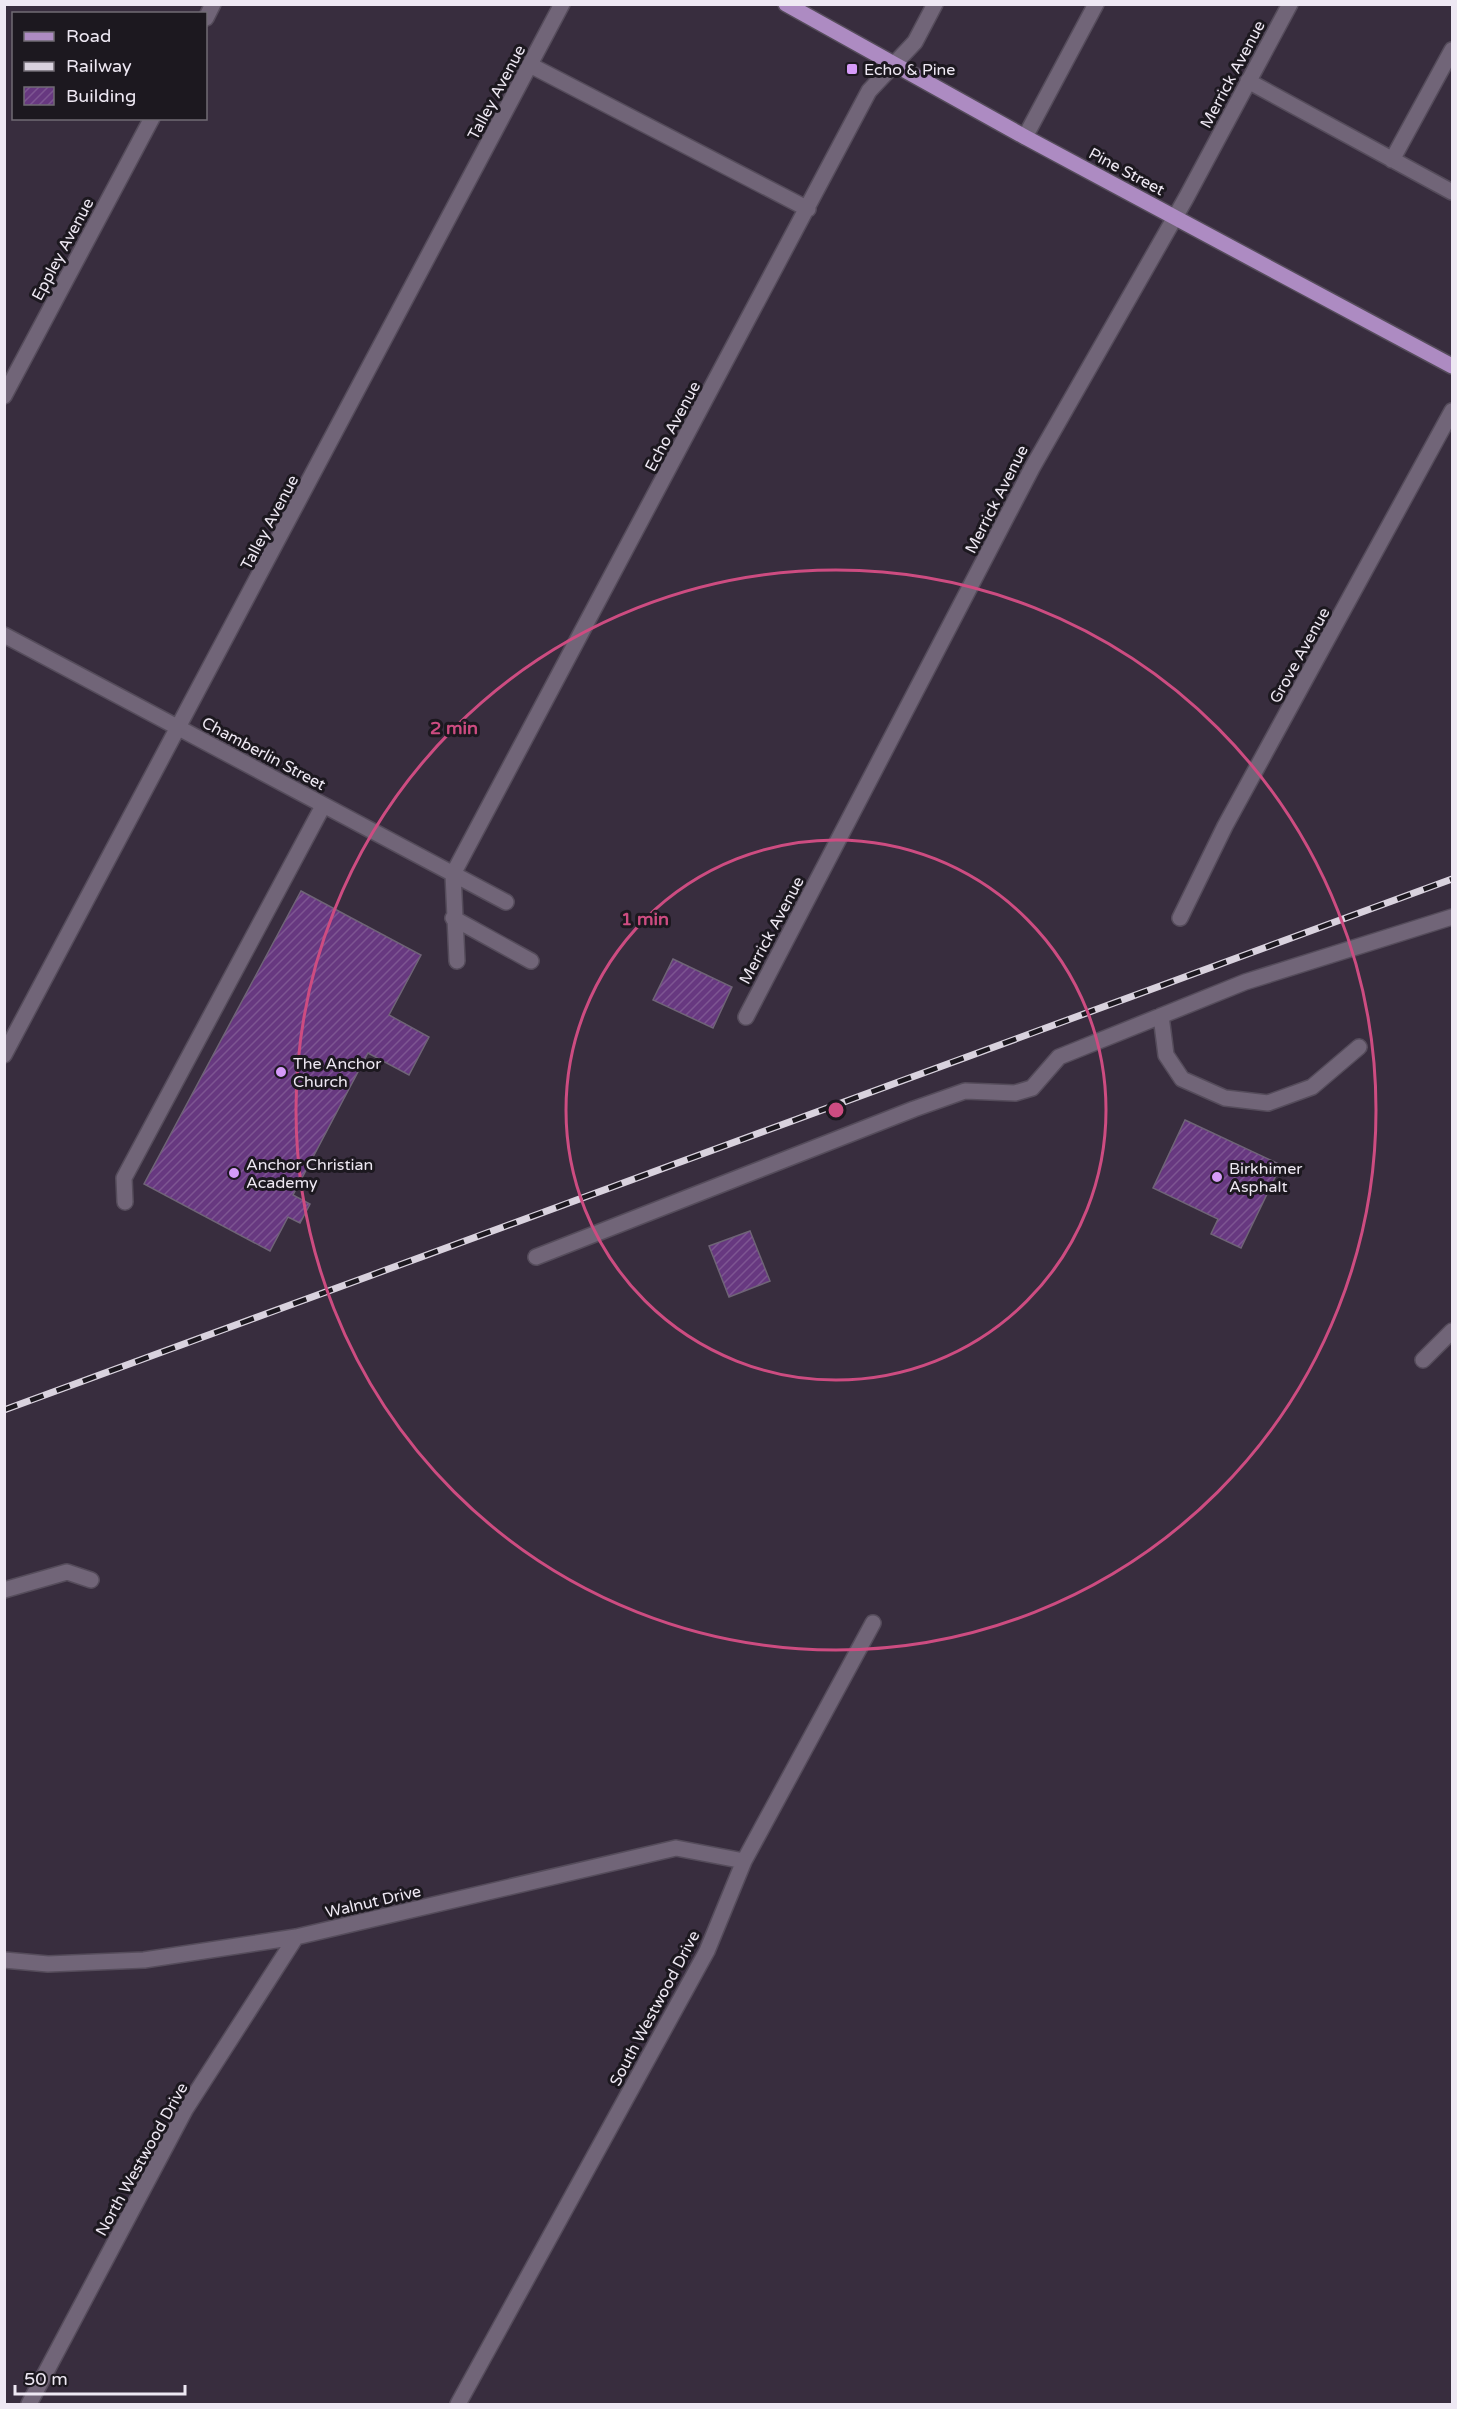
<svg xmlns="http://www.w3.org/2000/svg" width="1457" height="2409" font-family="'Varela Round',sans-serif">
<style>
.building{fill:url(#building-hatch);stroke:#6f6477;stroke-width:1.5}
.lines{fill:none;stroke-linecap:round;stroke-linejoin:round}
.minor-casing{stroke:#554c5b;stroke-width:18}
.major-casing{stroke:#554c5b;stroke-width:18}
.minor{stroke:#716578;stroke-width:15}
.major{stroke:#ad8bc2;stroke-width:15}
.rail-casing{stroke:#d9d2de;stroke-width:7}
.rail{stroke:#1c181f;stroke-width:4.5;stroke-dasharray:14;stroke-linecap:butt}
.ring{fill:none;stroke:#cd4c81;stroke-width:3}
.poi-dot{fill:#d69bf9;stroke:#1c181f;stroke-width:2}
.labels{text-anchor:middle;stroke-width:6;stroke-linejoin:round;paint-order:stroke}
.poi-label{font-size:16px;fill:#eee8f3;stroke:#1c181f;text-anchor:start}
.street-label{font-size:16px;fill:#eee8f3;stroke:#1c181f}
.centre{fill:#cd4c81;stroke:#1c181f;stroke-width:3}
.ring-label{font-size:18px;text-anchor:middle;font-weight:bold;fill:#cd4c81;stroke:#1c181f;stroke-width:6;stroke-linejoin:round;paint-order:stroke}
</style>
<defs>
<pattern id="building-hatch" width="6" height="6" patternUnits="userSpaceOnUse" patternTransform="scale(1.5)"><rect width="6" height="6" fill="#673880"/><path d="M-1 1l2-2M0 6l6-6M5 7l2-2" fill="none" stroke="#7d5592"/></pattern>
</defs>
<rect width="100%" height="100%" fill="#382d3e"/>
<path class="building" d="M301,891L421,955L389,1015L429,1037L409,1075L368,1053L293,1195L310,1204L300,1223L288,1217L270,1251L144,1184Z
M673,959L732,987L713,1028L653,1000Z
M1185,1120L1281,1165L1241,1248L1211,1234L1218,1219L1153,1188Z
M750,1231L770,1281L729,1297L709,1246Z"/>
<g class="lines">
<g class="minor-casing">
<path id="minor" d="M206,18L213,4
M530,65L808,209
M1248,81L1452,192
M1025,137L1096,4
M1392,160L1452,50
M4,396L152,118
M4,635L506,902
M453,918L531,961
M1180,918L1225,826L1452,411
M457,961L453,874L869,91L915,42L935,4
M1161,1016L1166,1055L1182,1079L1225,1098L1268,1103L1312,1087L1359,1047
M746,1017L1032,468L1186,198L1290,4
M4,1055L562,4
M125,1202L124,1178L323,806
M536,1257L914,1109L965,1091L1015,1093L1032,1088L1059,1057L1245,982L1452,917
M1423,1360L1452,1331
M4,1590L67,1572L91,1580
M4,1960L48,1964L144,1960L296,1937L676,1848L744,1861
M29,2404L185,2110L296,1937
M458,2404L707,1951L744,1861L873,1623"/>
</g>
<g class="major-casing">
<path id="major" d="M786,4L1025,137L1452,366"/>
</g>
<use href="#minor" class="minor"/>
<use href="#major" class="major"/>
<g class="rail-casing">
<path id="rail" d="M4,1410L1452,879"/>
</g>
<use href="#rail" class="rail"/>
</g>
<g class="ring">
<circle cx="836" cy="1110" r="270"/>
<circle cx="836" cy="1110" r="540"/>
</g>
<g class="poi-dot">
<rect x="846" y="63" width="12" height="12" rx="3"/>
<circle cx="281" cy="1072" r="6"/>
<circle cx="234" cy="1173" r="6"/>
<circle cx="1217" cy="1177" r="6"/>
</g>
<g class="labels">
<g class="poi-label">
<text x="864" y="75">Echo &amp; Pine</text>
<text x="293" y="1069">The Anchor<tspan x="293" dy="18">Church</tspan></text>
<text x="246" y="1170">Anchor Christian<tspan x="246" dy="18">Academy</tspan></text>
<text x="1229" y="1174">Birkhimer<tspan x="1229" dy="18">Asphalt</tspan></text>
</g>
<g class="street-label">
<text transform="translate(1232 74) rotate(-62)" y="6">Merrick Avenue</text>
<text transform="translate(496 92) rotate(-62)" y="6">Talley Avenue</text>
<text transform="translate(1127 171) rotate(28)" y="6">Pine Street</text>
<text transform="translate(62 249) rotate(-62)" y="6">Eppley Avenue</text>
<text transform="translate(672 426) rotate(-62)" y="6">Echo Avenue</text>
<text transform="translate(996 499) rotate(-63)" y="6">Merrick Avenue</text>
<text transform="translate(269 522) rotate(-62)" y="6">Talley Avenue</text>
<text transform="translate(1299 655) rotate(-61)" y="6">Grove Avenue</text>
<text transform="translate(264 753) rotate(28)" y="6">Chamberlin Street</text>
<text transform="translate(771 930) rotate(-62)" y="6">Merrick Avenue</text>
<text transform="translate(373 1901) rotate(-13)" y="6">Walnut Drive</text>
<text transform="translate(654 2008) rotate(-62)" y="6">South Westwood Drive</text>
<text transform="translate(141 2159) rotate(-61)" y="6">North Westwood Drive</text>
</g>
</g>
<circle cx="836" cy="1110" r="9" class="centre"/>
<g class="ring-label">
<text x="454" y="734">2 min</text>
<text x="645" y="925">1 min</text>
</g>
<rect width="1457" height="2409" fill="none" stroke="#eee8f3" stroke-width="12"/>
<rect x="12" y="12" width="195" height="108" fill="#1c181f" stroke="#706b74" stroke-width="1.5"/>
<rect x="24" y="32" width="30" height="9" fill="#ad8bc2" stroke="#706b74" stroke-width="1.5"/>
<text x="66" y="42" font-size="18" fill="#eee8f3">Road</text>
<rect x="24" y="62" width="30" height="9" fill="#d9d2de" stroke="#706b74" stroke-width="1.5"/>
<text x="66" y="72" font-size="18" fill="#eee8f3">Railway</text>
<rect x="24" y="87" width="30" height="18" fill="url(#building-hatch)" stroke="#706b74" stroke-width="1.5"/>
<text x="66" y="102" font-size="18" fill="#eee8f3">Building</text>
<path d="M15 2385v9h170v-9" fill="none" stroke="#eee8f3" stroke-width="3"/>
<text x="24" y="2385" font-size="18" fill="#eee8f3" stroke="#1c181f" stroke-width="4.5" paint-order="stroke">50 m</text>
</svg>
